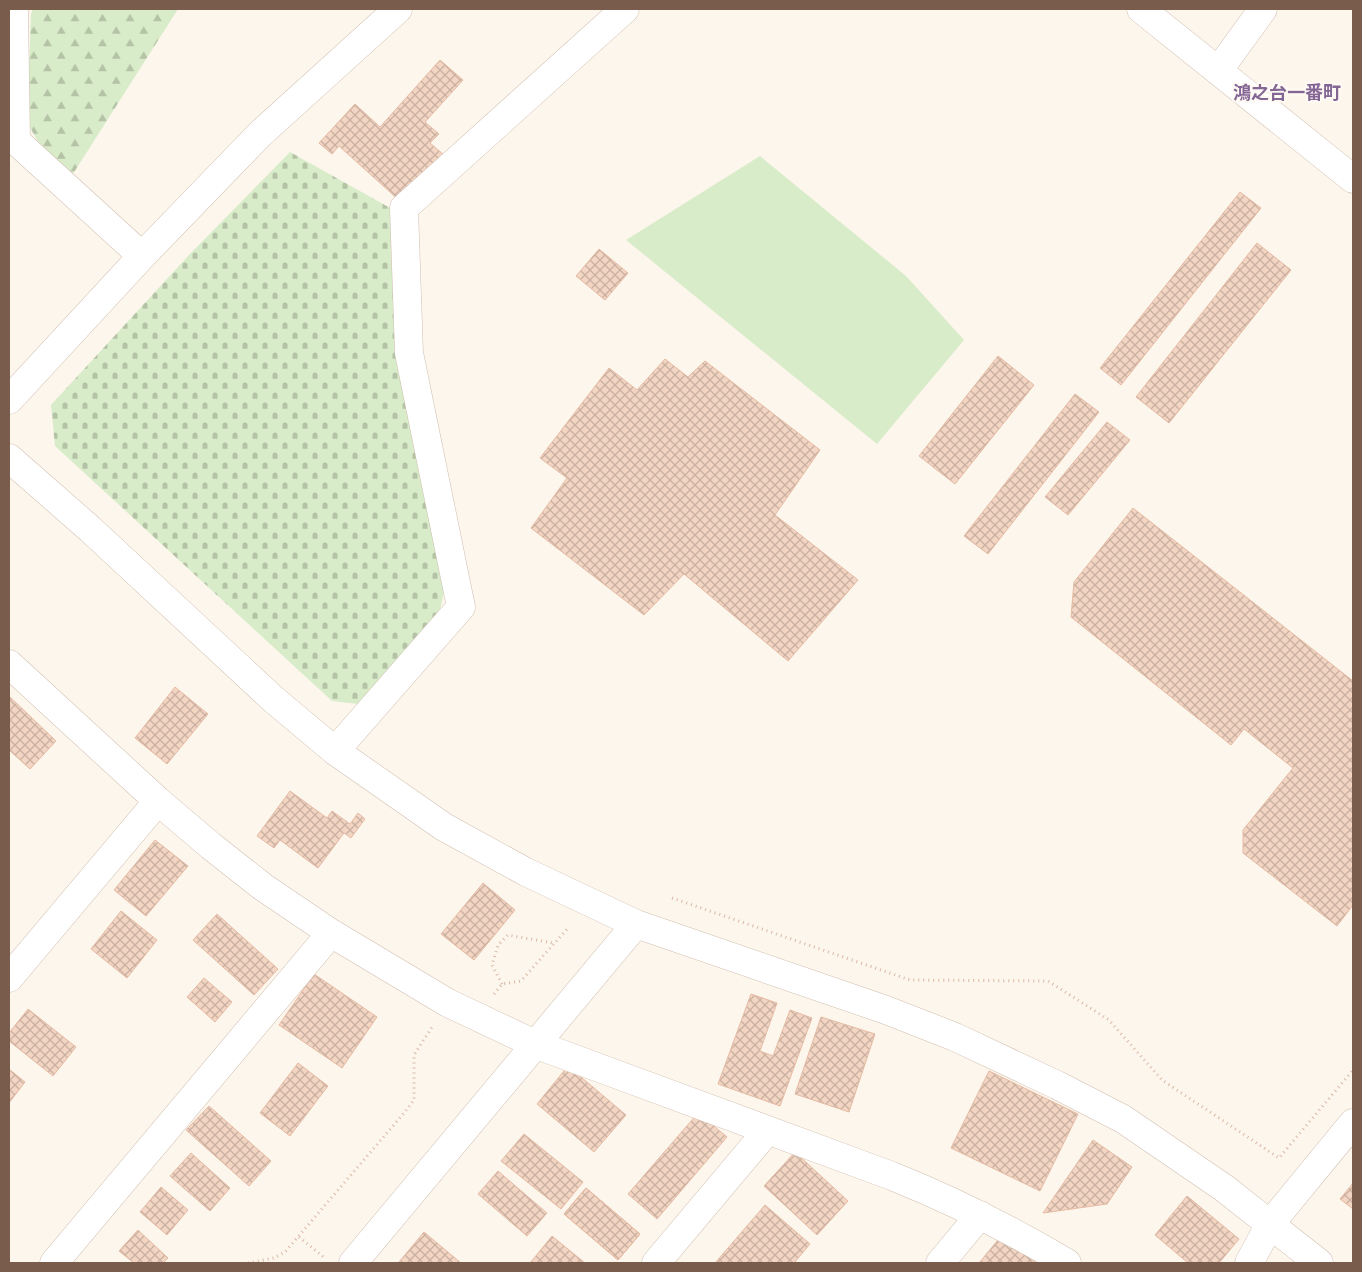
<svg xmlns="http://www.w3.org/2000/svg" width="1362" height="1272" font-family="'Sofia Sans Condensed','Noto Sans JP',sans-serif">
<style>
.green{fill:#d8ecc9}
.forest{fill:url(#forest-firs)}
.cemetery{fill:url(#cemetery-stones)}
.building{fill:url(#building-cross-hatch);stroke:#e6bba3}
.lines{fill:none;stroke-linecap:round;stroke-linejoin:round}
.minor-casing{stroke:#d1beb0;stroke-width:29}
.path{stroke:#d9b8a5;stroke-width:3;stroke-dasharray:1 4;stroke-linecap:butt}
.minor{stroke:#fff;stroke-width:28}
.labels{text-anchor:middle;stroke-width:4;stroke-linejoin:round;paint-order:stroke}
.quarter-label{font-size:18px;font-weight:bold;fill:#846695;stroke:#fffaf3}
</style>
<defs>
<pattern id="forest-firs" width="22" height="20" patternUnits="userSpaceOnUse" patternTransform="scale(1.25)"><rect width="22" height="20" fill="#d8ecc9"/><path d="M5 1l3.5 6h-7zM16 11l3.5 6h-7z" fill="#b4c2a5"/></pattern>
<pattern id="cemetery-stones" width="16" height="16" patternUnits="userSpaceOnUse" patternTransform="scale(1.25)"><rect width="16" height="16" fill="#d8ecc9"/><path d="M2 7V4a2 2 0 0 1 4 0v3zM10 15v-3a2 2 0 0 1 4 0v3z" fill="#b4c2a5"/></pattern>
<pattern id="building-cross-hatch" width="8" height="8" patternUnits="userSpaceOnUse" patternTransform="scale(1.25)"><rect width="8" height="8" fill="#f3d5c3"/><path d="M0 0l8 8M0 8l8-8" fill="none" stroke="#cab0a1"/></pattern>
</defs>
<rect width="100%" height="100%" fill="#fdf6ec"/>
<path class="green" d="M760,156L906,276L964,340L877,444L626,240Z"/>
<path class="forest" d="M33,9H178L71,177L37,140L27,122L31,14Z"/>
<path class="cemetery" d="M290,152L392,209L445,588L439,614L358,704L332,701L55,446L51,405L189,255Z"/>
<path class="building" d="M440,60L463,80L425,122L439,134L430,143L444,155L401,202L339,146L332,154L319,143L355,104L380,127Z
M1240,192L1261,208L1121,385L1100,368Z
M1257,243L1291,270L1169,423L1136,397Z
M599,249L628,273L605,300L576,276Z
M998,356L1034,385L955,484L919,456Z
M665,359L688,377L705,361L820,450L775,515L858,580L788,661L684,574L644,615L531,528L567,478L540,458L609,368L637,390Z
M1075,394L1099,412L988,554L964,536Z
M1107,422L1130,440L1068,515L1045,497Z
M1133,508L1353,681V905L1337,926L1243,853V830L1293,768L1244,729L1231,745L1071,617L1074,582Z
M175,687L208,714L167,764L135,738Z
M9,696L56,741L30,769L9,750Z
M290,791L327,818L332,811L350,824L358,813L365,819L351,838L344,833L318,868L280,840L274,848L257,836Z
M155,840L188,866L146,916L114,890Z
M483,883L515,910L474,960L441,934Z
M121,911L157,940L127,978L91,949Z
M217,914L278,969L254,995L193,940Z
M314,974L377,1017L342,1068L279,1025Z
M204,978L232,1002L215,1022L187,997Z
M751,994L777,1003L760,1051L773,1056L790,1010L812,1018L780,1106L718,1084Z
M28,1009L76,1047L53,1076L9,1041V1033Z
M821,1017L875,1034L849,1112L795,1094Z
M298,1063L328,1086L290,1136L260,1113Z
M568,1066L626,1115L594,1152L537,1104Z
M9,1069L25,1082L9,1103Z
M989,1071L1078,1114L1040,1191L951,1148Z
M209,1106L271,1161L249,1186L186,1130Z
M698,1113L727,1137L657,1219L628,1194Z
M524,1134L583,1182L561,1209L501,1161Z
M1093,1140L1132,1167L1107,1204L1043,1213Z
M795,1152L848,1201L817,1235L764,1186Z
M191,1153L230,1188L210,1211L170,1176Z
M498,1171L547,1213L527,1236L478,1194Z
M1353,1183V1209L1340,1199Z
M161,1187L188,1210L167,1235L140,1212Z
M586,1188L640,1234L618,1260L564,1214Z
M586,1188L640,1234L618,1260L564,1214Z
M1187,1196L1239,1239L1219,1263H1188L1155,1235Z
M765,1205L810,1244L794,1263H715Z
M138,1230L168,1258L163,1263H134L119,1251Z
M424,1232L461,1263H400L399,1262Z
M1002,1235L1035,1261L1033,1263H979Z
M552,1236L585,1263H530Z"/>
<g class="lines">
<g class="minor-casing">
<path id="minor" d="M14,9L16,141L142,256
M1141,9L1353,179
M1218,71L1263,9
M9,400L142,256L260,134L398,9
M9,458L90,529L273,699L335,751L444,827L526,872L636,924L886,1010L955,1037L1057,1085L1123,1119L1224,1188L1319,1263
M9,664L158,801L211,846L263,887L331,933L448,1003L537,1045L892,1176C954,1201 1010,1229 1067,1263
M335,751L461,607L409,353L404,208L625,9
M9,978L158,801
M54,1263L331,933
M353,1263L636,924
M656,1263L767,1131
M940,1263L980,1215
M1249,1263L1270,1224L1353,1123"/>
</g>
<path class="path" d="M672,898L910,980L1048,981L1109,1020L1162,1080L1279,1158L1353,1070
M502,984L492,965L498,945L508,935L553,943
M494,994L502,984L521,981L568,928
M299,1237L326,1259
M248,1263L274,1258L285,1252L404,1113L414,1100V1055L432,1027"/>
<use href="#minor" class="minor"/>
</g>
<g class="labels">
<g class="quarter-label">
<text x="1287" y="99">鴻之台一番町</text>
</g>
</g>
<rect width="1362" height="1272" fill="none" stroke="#7a5c4d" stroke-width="20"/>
</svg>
